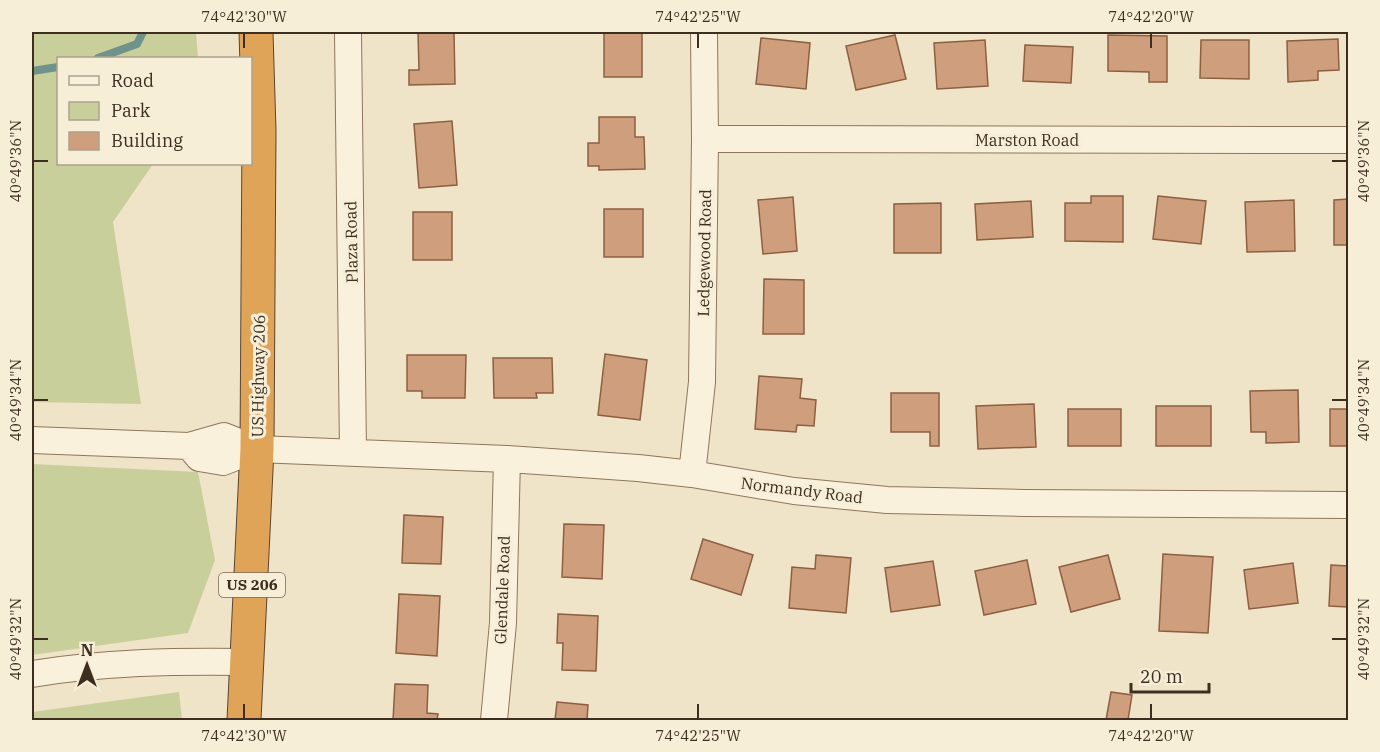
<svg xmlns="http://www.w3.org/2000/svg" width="1380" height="752" font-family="'IBM Plex Serif',serif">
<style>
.green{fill:#c9cf9b}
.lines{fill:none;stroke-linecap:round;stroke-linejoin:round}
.stream{stroke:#6f938a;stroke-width:8}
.building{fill:#cf9f7d;stroke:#8d5f41;stroke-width:1.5}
.minor-casing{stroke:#8d765c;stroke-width:28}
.highway-casing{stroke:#5b4430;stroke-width:35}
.minor{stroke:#faf1dc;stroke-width:26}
.highway{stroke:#e0a458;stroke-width:33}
.ticks{fill:none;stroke:#3d2e20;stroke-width:2}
.labels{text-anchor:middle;stroke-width:6;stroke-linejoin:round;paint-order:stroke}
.shield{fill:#f7eed8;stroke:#756857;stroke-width:1.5}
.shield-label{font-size:15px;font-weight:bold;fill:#3d2e20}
.street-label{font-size:16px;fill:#3d2e20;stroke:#f7eed8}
.neatline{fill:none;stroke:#3d2e20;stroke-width:2}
.ticks-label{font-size:15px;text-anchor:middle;fill:#3d2e20}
</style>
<rect width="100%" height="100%" fill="#f0e4c8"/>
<path class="green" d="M32,32H196L198,58H58V164H153L113,222L141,404L32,402Z
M32,464L198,472L215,560L188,633L32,655Z
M179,692L182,720H32V712Z"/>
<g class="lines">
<path class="stream" d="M98,58L137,44L143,32
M32,71L58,67"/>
</g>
<path class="building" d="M418,32H454L455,84L409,85V70H419Z
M604,32H642V77H604Z
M895,35L906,79L856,90L846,46Z
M1108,35L1167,36V82H1149V72L1108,71Z
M761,38L810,43L806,89L756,84Z
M1338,39L1339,70L1318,71V80L1288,82L1287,41Z
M985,40L988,86L937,89L934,43Z
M1201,40H1249V79L1200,78Z
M1025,45L1073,47L1071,83L1023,81Z
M599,117H635V137H644L645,169L599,170V166H588V143H599Z
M452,121L457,185L419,188L414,124Z
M1091,196H1123V242L1065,241V203H1091Z
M1158,196L1206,201L1201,244L1153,239Z
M793,197L797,251L763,254L758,200Z
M1348,199V245H1334V200Z
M1294,200L1295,251L1247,252L1245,202Z
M1031,201L1033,237L977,240L975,204Z
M941,203V253H894V204Z
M604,209H643V257H604Z
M413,212H452V260H413Z
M764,279L804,280V334H763Z
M605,354L647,360L640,420L598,415Z
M407,355H466L465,398H422V391H407Z
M493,358H552L553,393H536L537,398H494Z
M759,376L802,379L800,398L816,400L814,426L797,425L796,432L755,429Z
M1298,390L1299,442L1266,443V432H1251L1250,391Z
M891,393H939V446H930V432H891Z
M1034,404L1036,447L978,449L976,406Z
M1156,406H1211V446H1156Z
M1068,409H1121V446H1068Z
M1330,409H1348V446H1330Z
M404,515L443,517L441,564L402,563Z
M564,524L604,525L602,579L562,577Z
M703,539L753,555L741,595L691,579Z
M1163,554L1213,557L1208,633L1159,631Z
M816,555L851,558L846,613L789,608L792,567L815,569Z
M1108,555L1120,599L1071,612L1059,567Z
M1027,560L1036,604L984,615L975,571Z
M933,561L940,605L891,612L885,568Z
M1293,563L1298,603L1249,609L1244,570Z
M1331,565L1348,566V607L1329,606Z
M399,594L440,596L437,656L396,653Z
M558,614L598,616L596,671L562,670L563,643H557Z
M395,684L428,685L427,713L438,714L437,720H393Z
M1111,692L1132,695L1128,720H1106Z
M557,702L588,705L587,720H555Z"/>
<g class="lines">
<g class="minor-casing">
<path id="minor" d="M348,32L353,453
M705,139L1348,140
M32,440L189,446L224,436L257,449L507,459L638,468L692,474L794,491L887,500L1024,503L1348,505
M189,446L199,458L223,462L257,449
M692,474L702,382L705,139L704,32
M32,674C103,662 175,661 247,662
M494,720L503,623L507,459"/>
</g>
<g class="highway-casing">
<path id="highway" d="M244,720L257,449L259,131L256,32"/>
</g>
<use href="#minor" class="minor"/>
<use href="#highway" class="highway"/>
</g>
<path class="ticks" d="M244,33V48M698,33V48M1151,33V48M33,161H48M1332,161H1347M33,400H48M1332,400H1347M33,639H48M1332,639H1347M244,704V719M698,704V719M1151,704V719"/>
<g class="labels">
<rect class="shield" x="219" y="573" width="66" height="24" rx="4.5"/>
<g class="shield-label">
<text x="252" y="590">US 206</text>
</g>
<g class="street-label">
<text x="1027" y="146">Marston Road</text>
<text transform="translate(351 242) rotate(-91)" y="6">Plaza Road</text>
<text transform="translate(704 253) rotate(-89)" y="6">Ledgewood Road</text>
<text transform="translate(258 376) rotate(-89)" y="6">US Highway 206</text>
<text transform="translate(802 490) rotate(7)" y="6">Normandy Road</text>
<text transform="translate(502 590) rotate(-88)" y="6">Glendale Road</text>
</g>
</g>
<rect width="1380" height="752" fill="none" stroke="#f7eed8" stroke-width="66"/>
<rect x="57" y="57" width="195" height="108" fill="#f7eed8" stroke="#ada18e" stroke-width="1.5"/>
<rect x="69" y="76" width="30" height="9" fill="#faf1dc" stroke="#ada18e" stroke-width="1.5"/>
<text x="111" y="87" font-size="18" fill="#3d2e20">Road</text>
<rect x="69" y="102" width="30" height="18" fill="#c9cf9b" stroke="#ada18e" stroke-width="1.5"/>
<text x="111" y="117" font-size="18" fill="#3d2e20">Park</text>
<rect x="69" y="132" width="30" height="18" fill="#cf9f7d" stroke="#ada18e" stroke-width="1.5"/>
<text x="111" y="147" font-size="18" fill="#3d2e20">Building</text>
<g transform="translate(87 665)" stroke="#f7eed8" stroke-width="4.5" paint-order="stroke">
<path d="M0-4.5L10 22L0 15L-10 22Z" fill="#3d2e20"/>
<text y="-9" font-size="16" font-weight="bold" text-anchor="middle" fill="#3d2e20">N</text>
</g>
<path d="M1131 683v9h78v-9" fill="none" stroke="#3d2e20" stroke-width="3"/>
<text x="1140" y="683" font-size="18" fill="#3d2e20" stroke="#f7eed8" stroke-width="4.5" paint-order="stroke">20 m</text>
<rect x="33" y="33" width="1314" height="686" class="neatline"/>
<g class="ticks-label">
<text x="244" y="22">74°42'30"W</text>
<text x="698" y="22">74°42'25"W</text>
<text x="1151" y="22">74°42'20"W</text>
<text transform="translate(16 161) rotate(-90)" y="5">40°49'36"N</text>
<text transform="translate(1364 161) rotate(-90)" y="5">40°49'36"N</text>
<text transform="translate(16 400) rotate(-90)" y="5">40°49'34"N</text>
<text transform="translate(1364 400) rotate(-90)" y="5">40°49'34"N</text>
<text transform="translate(16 639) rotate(-90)" y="5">40°49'32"N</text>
<text transform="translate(1364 639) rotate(-90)" y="5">40°49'32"N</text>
<text x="244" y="741">74°42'30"W</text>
<text x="698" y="741">74°42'25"W</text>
<text x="1151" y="741">74°42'20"W</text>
</g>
</svg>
